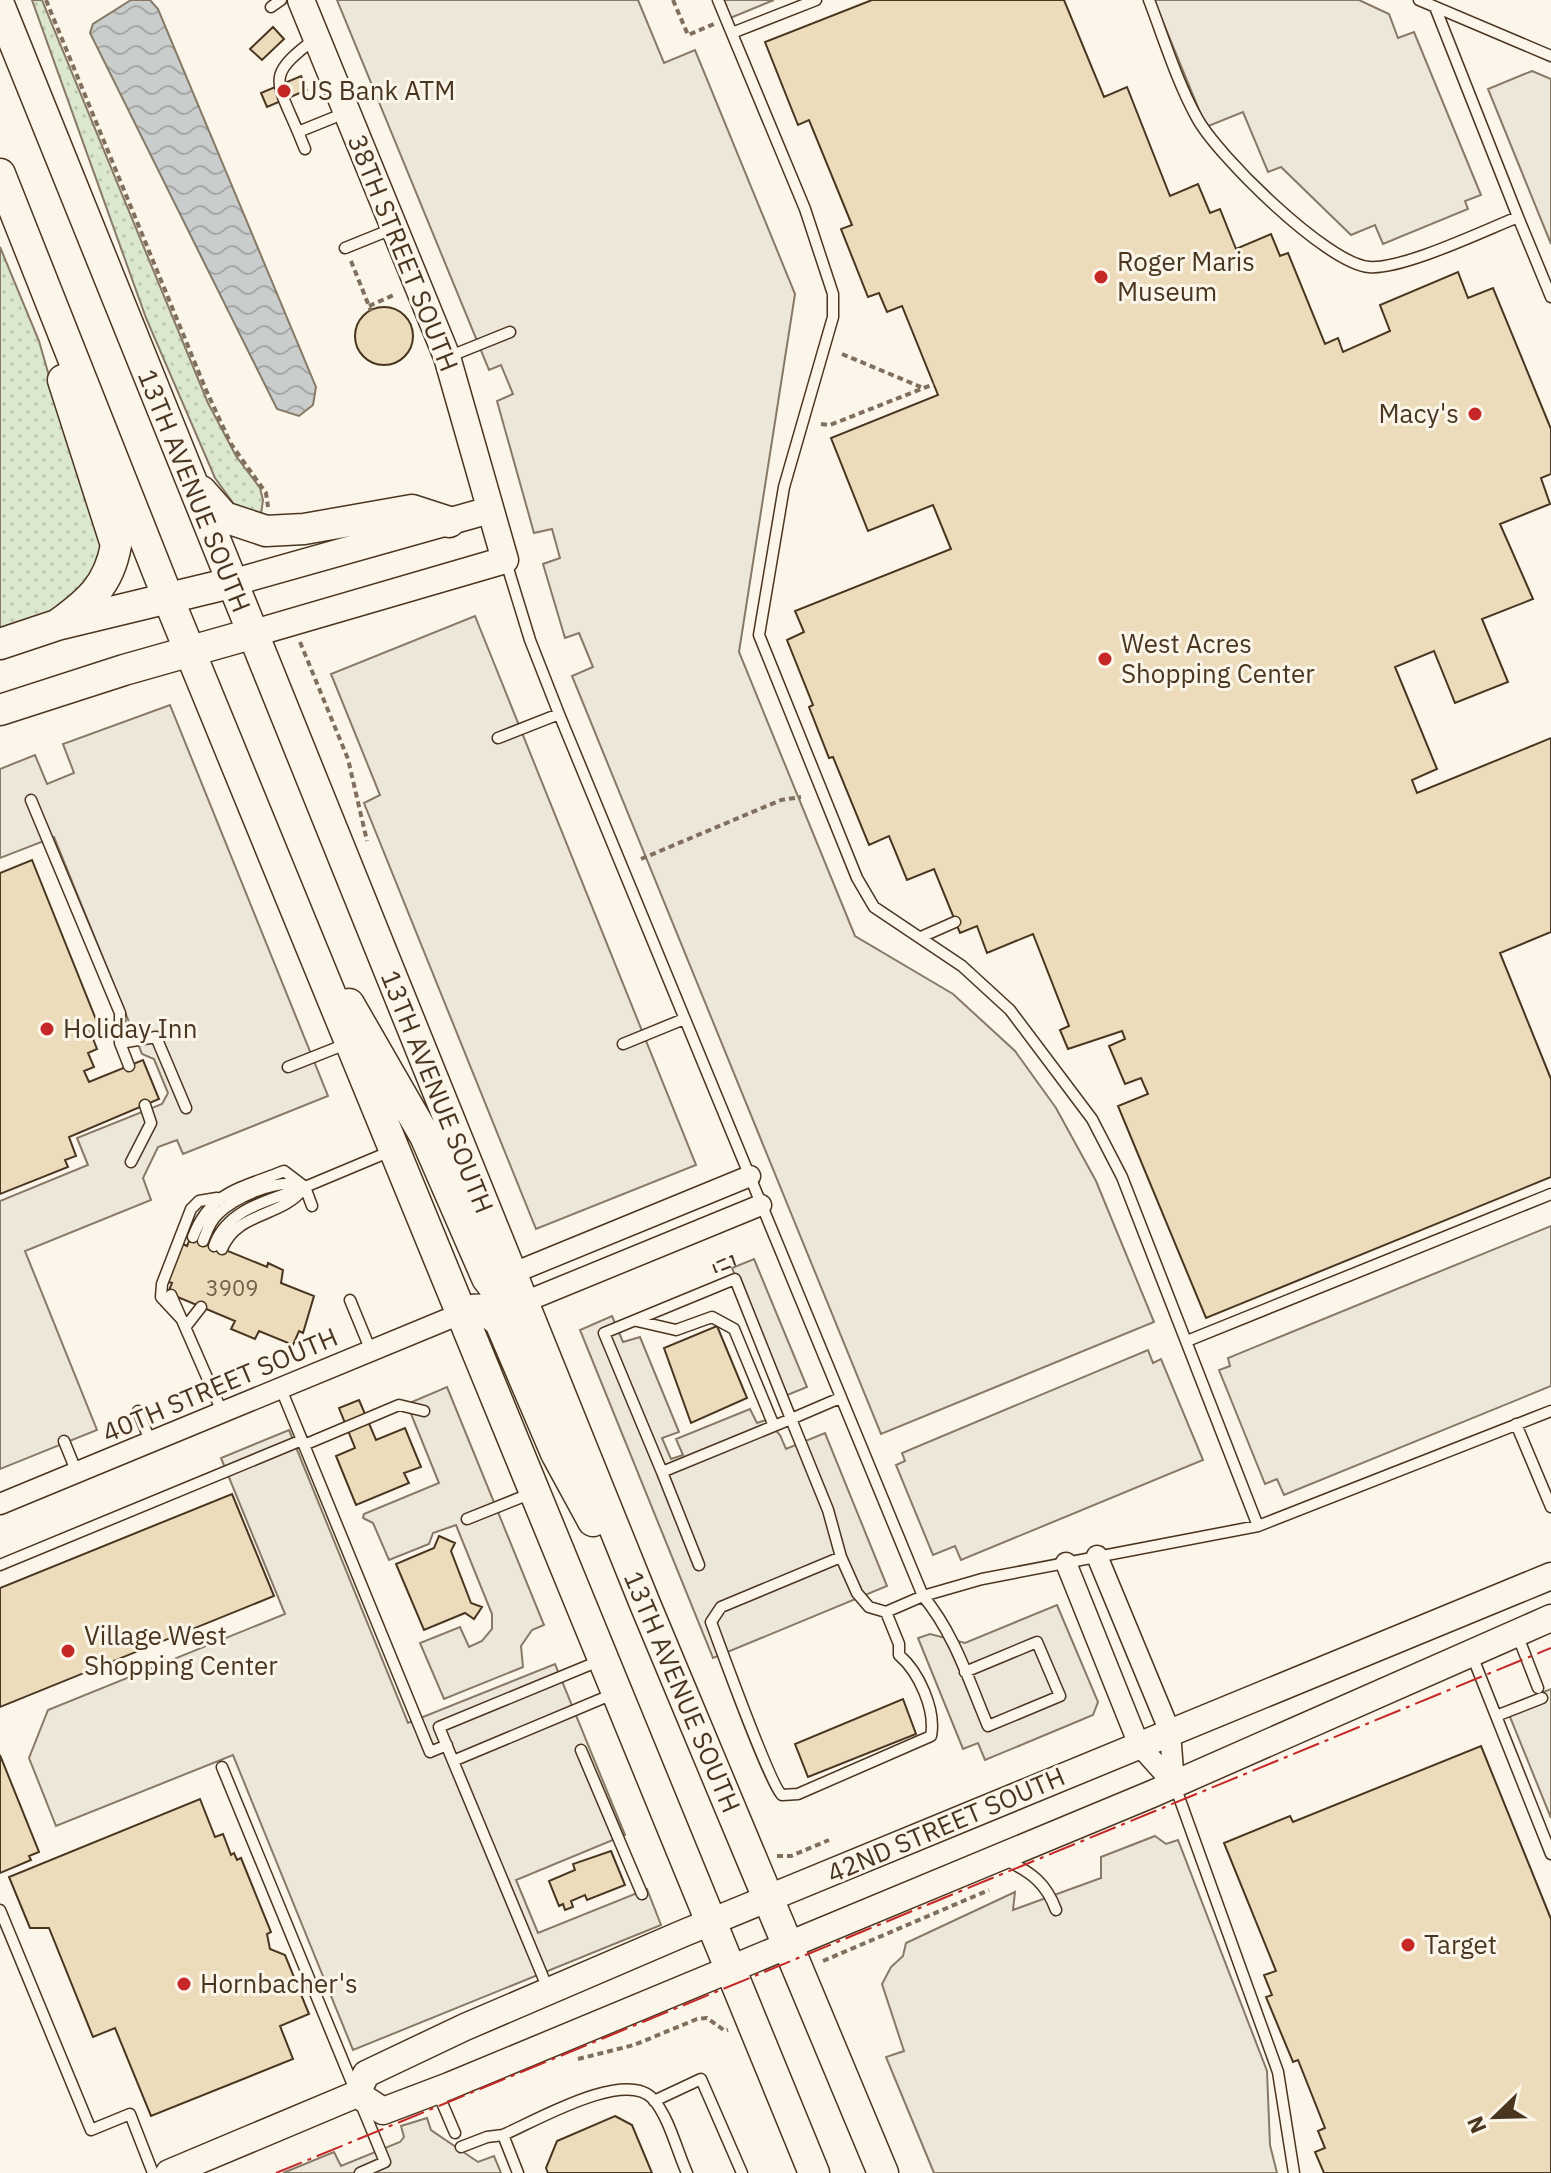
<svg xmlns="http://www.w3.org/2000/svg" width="1551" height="2173" font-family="'IBM Plex Sans',sans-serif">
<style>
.green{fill:url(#green-dots);stroke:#887966;stroke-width:2}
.parking{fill:#ede7d9;stroke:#887966;stroke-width:2}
.water{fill:url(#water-waves);stroke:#887966;stroke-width:2}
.building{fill:#ecdcbc;stroke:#4a3520;stroke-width:2}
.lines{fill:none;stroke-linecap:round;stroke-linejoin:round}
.lane-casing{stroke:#4a3520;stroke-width:13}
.street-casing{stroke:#4a3520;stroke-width:23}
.secondary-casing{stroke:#4a3520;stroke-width:29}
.primary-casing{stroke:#4a3520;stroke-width:33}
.path{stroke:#7f6f5c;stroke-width:4;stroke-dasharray:6 4;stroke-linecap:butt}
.lane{stroke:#fbf6e9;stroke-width:10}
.street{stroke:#fbf6e9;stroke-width:20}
.secondary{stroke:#fbf6e9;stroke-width:26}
.primary{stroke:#fbf6e9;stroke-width:30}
.fence{stroke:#4a3520;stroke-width:2;stroke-dasharray:10 4;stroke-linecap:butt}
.power{stroke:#c62828;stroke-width:2;stroke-dasharray:28 6 4 6;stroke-linecap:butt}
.poi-dot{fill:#c62828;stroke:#fbf6e9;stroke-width:3}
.labels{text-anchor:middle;stroke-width:6;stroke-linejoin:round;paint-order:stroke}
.number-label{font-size:22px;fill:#725f47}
.poi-label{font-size:26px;fill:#4a3520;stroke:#fbf6e9;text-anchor:start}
.street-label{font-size:26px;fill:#4a3520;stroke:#fbf6e9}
</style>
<defs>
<pattern id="green-dots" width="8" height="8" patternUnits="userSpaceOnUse" patternTransform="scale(2)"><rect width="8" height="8" fill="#dce7d0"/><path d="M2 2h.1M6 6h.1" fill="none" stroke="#bec7b2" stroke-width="1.8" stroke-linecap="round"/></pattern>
<pattern id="water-waves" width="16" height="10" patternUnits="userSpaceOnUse" patternTransform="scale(2)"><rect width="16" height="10" fill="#c9cecd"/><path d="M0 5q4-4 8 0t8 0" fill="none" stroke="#a5a8a6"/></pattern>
</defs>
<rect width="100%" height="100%" fill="#fbf6e9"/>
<path class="green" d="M32,0H42L208,403L236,456L260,488L263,500L261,514L236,507L215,478L146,318Z
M0,247L39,341L67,439L102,536L100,561L91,583L47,614L0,629Z"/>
<path class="parking" d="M337,0H638L664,63L695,50L795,294L739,652L855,936L953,994L1015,1051L1056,1108L1096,1181L1154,1322L881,1434L572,676L593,667L579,633L565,638L543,564L560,558L552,529L534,533L497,401L513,394L501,365L489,370Z
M715,0H774L723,21Z
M1154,0H1359L1389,14L1398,38L1414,32L1481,195L1465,201L1468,209L1383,244L1375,225L1351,235L1281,167L1268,172L1243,112L1206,127Z
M1532,71L1551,79V244L1488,89Z
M475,616L696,1165L536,1229L364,803L380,795L331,674Z
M170,705L328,1096L183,1154L177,1140L158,1147L143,1178L151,1200L25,1251L97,1430L0,1469V1201L88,1165L77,1138L162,1104L168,1093L154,1059L142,1054L54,837L0,858V769L35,755L47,784L74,773L63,744Z
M1551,1226V1386L1284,1495L1277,1479L1265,1484L1219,1370L1230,1366L1228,1358Z
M754,1259L807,1387L785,1396L732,1268Z
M612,1316L623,1342L640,1337L679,1432L662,1438L671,1459L683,1455L676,1439L750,1409L757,1423L766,1420L780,1435L786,1449L825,1433L887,1586L713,1658L580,1330Z
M1148,1350L1153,1363L1161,1359L1203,1460L961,1560L955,1546L933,1555L896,1465L905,1461L902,1453Z
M447,1387L544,1625L532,1630L521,1646L523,1667L444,1699L420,1643L460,1627L469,1647L482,1641L492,1629V1614L456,1525L433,1533L429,1544L389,1560L373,1523L363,1518L364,1514L439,1483L407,1404Z
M289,1430L408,1723L555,1664L625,1835L516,1880L538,1933L647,1889L661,1925L353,2050L233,1755L56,1826L29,1758L48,1710L285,1614L221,1458Z
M1057,1605L1098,1702L1093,1715L985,1760L978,1743L963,1749L918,1638L930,1634L965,1643Z
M1551,1689V1818L1506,1707Z
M1155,1836L1166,1844L1178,1840L1267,2071L1270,2145L1277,2173H934L886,2057L904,2051L882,1984L891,1967L903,1956L906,1943L1015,1892L1013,1910L1101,1878V1857Z
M427,2118L431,2130L478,2162L494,2156L501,2173H283L334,2152L341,2166L400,2142L404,2137L401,2126Z"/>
<path class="water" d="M131,0H150L158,9L316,387L313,405L299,416L277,409L90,33L93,24Z"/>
<path class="building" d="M872,0H1064L1104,97L1127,87L1170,196L1198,184L1210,213L1220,209L1236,249L1271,234L1280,256L1288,253L1325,344L1338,338L1343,352L1390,331L1380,305L1458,272L1468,298L1493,288L1551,429V474L1541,478L1550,504L1500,524L1533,599L1482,619L1508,682L1455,703L1434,651L1395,667L1437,769L1412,780L1417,793L1551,738V932L1500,953L1551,1079V1177L1206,1318L1118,1106L1148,1094L1141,1078L1125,1084L1109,1046L1125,1039L1122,1031L1068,1049L1060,1030L1069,1026L1033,934L987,953L977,926L960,933L934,869L907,880L889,836L869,845L833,757L829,758L809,707L813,705L787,640L804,632L795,611L951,549L933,505L868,531L831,438L938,395L902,306L887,312L879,293L868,297L841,229L852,225L809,120L798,125L765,42Z
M273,27L284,39L262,60L250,49Z
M301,76L307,90L267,107L261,93Z
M355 336a29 29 0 1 1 58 0a29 29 0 1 1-58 0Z
M32,860L99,1027L90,1031L97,1049L88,1053L94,1067L84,1071L89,1082L143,1060L159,1099L69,1137L76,1156L65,1160L68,1167L0,1194V873Z
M191,1236L267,1267L268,1263L283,1270L281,1283L314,1296L303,1333L299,1331L293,1345L259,1331L255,1339L231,1329L235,1321L168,1293L172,1283L165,1281L181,1243L187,1246Z
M717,1326L747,1398L691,1423L664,1348Z
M359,1400L376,1440L405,1428L421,1467L404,1473L409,1483L356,1505L336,1456L355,1448L339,1408Z
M232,1494L274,1596L0,1707V1588Z
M439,1536L455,1543L451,1551L471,1603L482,1607L474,1619L465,1613L424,1630L396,1564L434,1548Z
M903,1699L916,1734L808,1777L795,1744Z
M1481,1746L1551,1919V2173H1324L1315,2152L1325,2148L1318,2131L1325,2128L1298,2060L1293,2062L1266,1997L1272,1995L1264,1975L1276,1971L1224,1843L1290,1816L1293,1822Z
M0,1755L39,1852L29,1856L31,1860L0,1873Z
M200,1799L215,1837L223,1834L231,1855L234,1853L237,1860L241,1858L271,1932L267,1934L270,1949L285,1955L309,2014L280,2026L293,2059L151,2116L115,2028L93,2037L49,1928H30L9,1877Z
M611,1851L625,1885L587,1900L585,1895L571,1901L573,1907L565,1910L563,1904L559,1906L549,1881L575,1870L573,1864Z
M615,2116L632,2125L652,2173H548L546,2168L557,2141Z"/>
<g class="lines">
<g class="lane-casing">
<path id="lane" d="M718,0L805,209L833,294V317L784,487L759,635L857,878L874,907L962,966L1010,1010L1092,1119L1122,1177L1258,1526
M1149,0C1164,39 1177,82 1197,118C1217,155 1327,264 1369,267C1402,270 1483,231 1518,217L1435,7
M1419,0L1551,56
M271,7L281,0
M732,33L816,0
M298,132C275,78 266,76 316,38
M305,149L298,132L345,113
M1518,217L1551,297
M345,248L392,229
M448,357L510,332
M506,562L530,640L559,714L923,1596L982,1579L1258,1526L1551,1411
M498,738L559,714
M31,800L120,1013V1043L129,1066
M921,937L955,922
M120,1043L156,1037L186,1108
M623,1044L684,1019
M288,1067L346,1044
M131,1162L151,1123L145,1105
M312,1206L305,1187L391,1151
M193,1237C210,1191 242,1188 284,1171L305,1187
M203,1241C207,1231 210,1221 218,1214C235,1197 277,1179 299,1185
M214,1246C227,1208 271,1200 305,1187
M222,1249C237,1211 282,1218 304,1188
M735,1279L791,1419L662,1472L604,1333Z
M171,1295L223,1414
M350,1300L371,1351
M637,1321L676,1330L712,1317L734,1329L774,1426
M187,1325L161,1297L162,1284L191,1209L199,1201L217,1198
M187,1325L201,1307
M1187,1341L1551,1194
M281,1389L430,1752L447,1745
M840,1398L791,1419L828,1510L841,1557L857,1593L869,1607L886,1612L923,1596C954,1633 969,1681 988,1726L1060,1696L1037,1642L965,1672
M138,1411L151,1443
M1516,1424L1551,1507
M64,1441L77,1473
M304,1445L399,1405L424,1411
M662,1472L699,1565
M467,1519L532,1493
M841,1557L721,1607L711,1622C720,1646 771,1787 782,1795L798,1794L931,1736C936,1710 919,1672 899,1655V1644L886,1612
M0,1565L302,1440
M1517,1634L1538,1688
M1471,1653L1551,1854
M1496,1716L1542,1698
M581,1750L642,1894
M453,1761L439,1727L599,1661
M222,1767L355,2090
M1175,1786L1278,2072L1294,2173
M1006,1860C1032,1873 1046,1883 1056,1910
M0,1910L91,2130L130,2114L153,2173
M548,1989L453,1761L613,1694
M437,2091L455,2133
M654,2101L701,2079L742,2173
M461,2147L487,2137L503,2135
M360,2173L385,2162L361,2104
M518,2173L503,2135C534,2122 625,2068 653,2099C669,2117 677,2151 687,2173"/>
</g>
<g class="street-casing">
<path id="street" d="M511,1274L750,1176
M522,1303L761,1205
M0,1504L460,1314
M1097,1556L1170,1732L1174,1784
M1066,1563L1139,1745L1174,1784"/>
</g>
<g class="secondary-casing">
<path id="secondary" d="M231,583L490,510
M251,634L505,560L447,357L301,0
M357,2094L383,2111L449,2086L1152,1794L1551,1618
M169,2173L357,2094L366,2074L465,2027L684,1933L1551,1576"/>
</g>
<g class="primary-casing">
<path id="primary" d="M0,7L645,1604L883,2173
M0,174L168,598L814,2173
M201,491L224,517L266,531L304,529L412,510L449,522
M57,625C89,602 109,585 116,545L63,380
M0,644L57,625L231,583
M0,710L124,670L251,634
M349,1004L425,1136L487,1278L497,1291L522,1303
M460,1314C479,1306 485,1308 500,1322L556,1453L593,1521"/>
</g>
<path class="path" d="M46,0L206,390L231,444L266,493L268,507
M673,0L688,35L714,24
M351,261L371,311
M369,306L396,294
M842,354L921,387
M821,424L830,425L934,384
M300,642L348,759L367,841
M641,859L781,800L801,797
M777,1856H791L829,1840
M823,1961L989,1890
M578,2059L634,2045L697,2019L707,2018L725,2031L728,2030"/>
<use href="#lane" class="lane"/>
<use href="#street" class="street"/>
<use href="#secondary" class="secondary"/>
<use href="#primary" class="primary"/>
<path class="fence" d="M732,1256L735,1265L716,1272L713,1264Z"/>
<path class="power" d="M276,2173L1551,1648"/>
</g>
<g class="poi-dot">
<circle cx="284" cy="91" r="8"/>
<circle cx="1101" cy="277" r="8"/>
<circle cx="1475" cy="414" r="8"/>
<circle cx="1105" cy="659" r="8"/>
<circle cx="47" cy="1029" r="8"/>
<circle cx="68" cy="1651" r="8"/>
<circle cx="1408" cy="1945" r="8"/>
<circle cx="184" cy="1984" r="8"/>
</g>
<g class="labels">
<g class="number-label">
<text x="232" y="1296">3909</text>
</g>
<g class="poi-label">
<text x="300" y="100">US Bank ATM</text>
<text x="1117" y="271">Roger Maris<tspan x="1117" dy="30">Museum</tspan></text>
<text x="1459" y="423" text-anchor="end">Macy's</text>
<text x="1121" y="653">West Acres<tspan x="1121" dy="30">Shopping Center</tspan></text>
<text x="63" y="1038">Holiday Inn</text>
<text x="84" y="1645">Village West<tspan x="84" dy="30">Shopping Center</tspan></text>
<text x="1424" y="1954">Target</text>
<text x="200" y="1993">Hornbacher's</text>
</g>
<g class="street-label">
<text transform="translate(403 253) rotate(68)" y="9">38TH STREET SOUTH</text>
<text transform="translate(194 491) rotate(68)" y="9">13TH AVENUE SOUTH</text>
<text transform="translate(437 1092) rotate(68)" y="9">13TH AVENUE SOUTH</text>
<text transform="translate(220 1385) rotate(-23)" y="9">40TH STREET SOUTH</text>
<text transform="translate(682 1692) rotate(67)" y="9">13TH AVENUE SOUTH</text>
<text transform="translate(946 1825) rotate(-23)" y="9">42ND STREET SOUTH</text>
</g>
</g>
<g transform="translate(1495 2117) rotate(247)" stroke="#fbf6e9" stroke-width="6" paint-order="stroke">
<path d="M0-6L14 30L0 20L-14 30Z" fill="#4a3520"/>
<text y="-12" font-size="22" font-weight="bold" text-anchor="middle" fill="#4a3520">N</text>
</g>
</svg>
